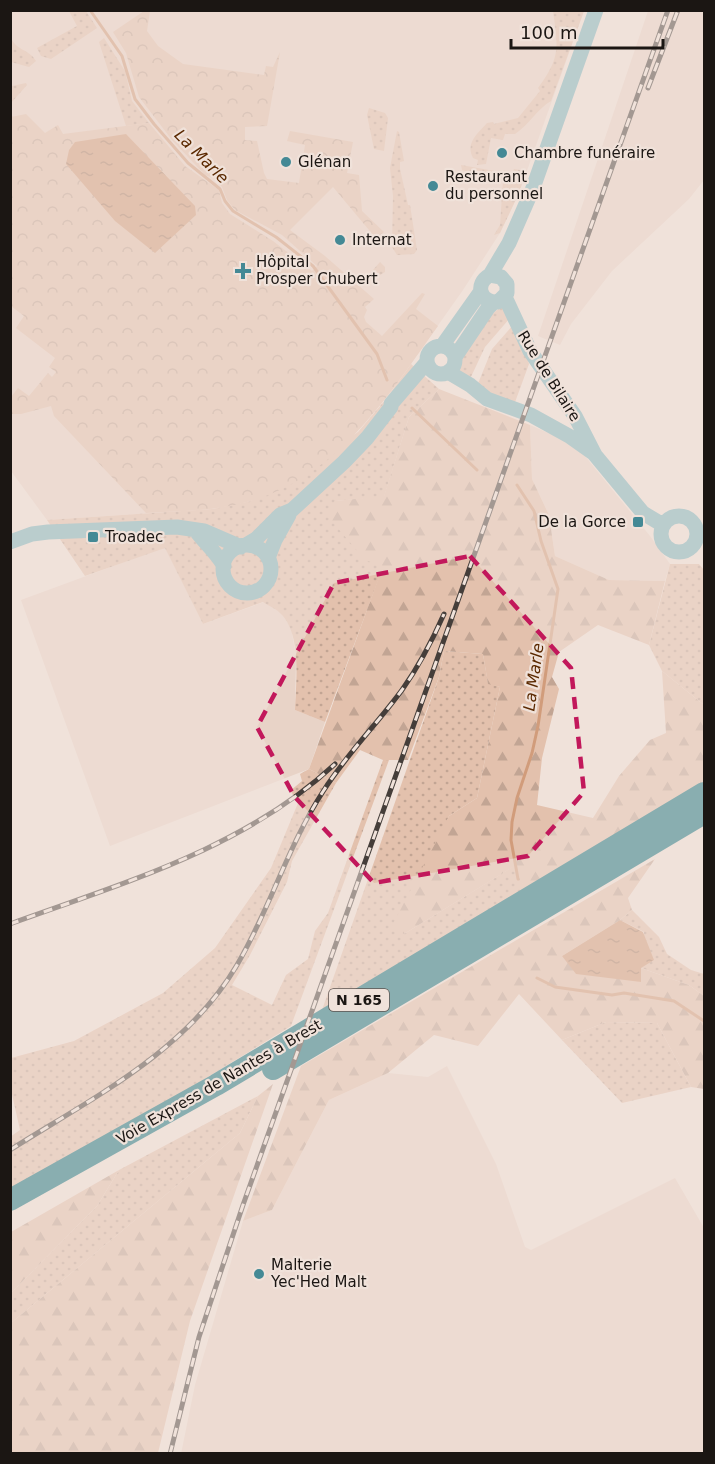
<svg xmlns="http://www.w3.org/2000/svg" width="715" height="1464" font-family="'DejaVu Sans',sans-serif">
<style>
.built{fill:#e8d3c7}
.grass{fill:url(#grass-dots)}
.forest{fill:url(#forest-firs)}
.park{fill:url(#park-crowns)}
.water{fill:url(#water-ripples)}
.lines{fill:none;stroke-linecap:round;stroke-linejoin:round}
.stream{stroke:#d19c7b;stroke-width:3}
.minor{stroke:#79b3bd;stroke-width:15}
.highway{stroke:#0d6f7c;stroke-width:22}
.rail-casing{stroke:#453e3a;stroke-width:5}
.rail{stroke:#f0e2da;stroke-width:3;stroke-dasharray:9;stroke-linecap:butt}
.marked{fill:none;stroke:#c2185b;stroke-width:4.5;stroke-dasharray:12 8;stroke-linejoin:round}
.poi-dot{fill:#448995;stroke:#f0e2da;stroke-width:2}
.labels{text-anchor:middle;stroke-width:4.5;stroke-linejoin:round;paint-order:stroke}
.shield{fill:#f0e2da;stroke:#5b534f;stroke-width:1.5}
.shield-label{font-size:14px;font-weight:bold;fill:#1b1613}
.poi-label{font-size:15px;fill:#1b1613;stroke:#f0e2da;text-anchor:start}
.street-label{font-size:15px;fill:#1b1613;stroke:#f0e2da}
.water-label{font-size:16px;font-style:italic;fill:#5b2901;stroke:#f0e2da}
</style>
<defs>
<pattern id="grass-dots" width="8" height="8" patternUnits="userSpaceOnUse" patternTransform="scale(1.5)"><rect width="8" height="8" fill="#e3c1ad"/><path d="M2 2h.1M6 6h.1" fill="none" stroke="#c2a594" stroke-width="1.8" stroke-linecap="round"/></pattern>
<pattern id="forest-firs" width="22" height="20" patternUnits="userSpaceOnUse" patternTransform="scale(1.5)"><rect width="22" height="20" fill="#e3c1ad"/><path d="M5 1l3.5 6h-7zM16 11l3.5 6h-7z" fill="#c2a594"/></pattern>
<pattern id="park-crowns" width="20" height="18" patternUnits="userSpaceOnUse" patternTransform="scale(1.5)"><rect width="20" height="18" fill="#e3c1ad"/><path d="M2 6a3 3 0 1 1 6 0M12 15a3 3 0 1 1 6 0" fill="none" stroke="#c2a594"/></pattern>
<pattern id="water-ripples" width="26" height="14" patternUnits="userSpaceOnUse" patternTransform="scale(1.5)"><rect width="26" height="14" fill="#d19c7b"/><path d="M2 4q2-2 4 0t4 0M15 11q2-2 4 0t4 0" fill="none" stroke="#a97e64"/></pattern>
</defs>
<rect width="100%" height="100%" fill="#f0e2da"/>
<path class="built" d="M11,11H584L519,193L500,233L463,290L386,399L212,509L47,520L11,471Z
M648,11H704V180L689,199L612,271L571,324L560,345L538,336Z
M530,425L576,445L650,536L670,564L665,581L609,580L555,556L549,515L532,479Z
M165,547L203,624L264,602L280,612L291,627L296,658L295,710L325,722L309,769L110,846L21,600Z
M447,1066L496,1164L525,1247L531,1250L675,1178L704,1228V1453L181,1454L195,1385L243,1221L272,1210L329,1100L388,1073L428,1077Z"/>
<path class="grass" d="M69,11H86L97,28L51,59L41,56L37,48L77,26Z
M553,11H584L551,101C537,109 530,124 515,134H505L503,140L491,138L486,164L477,165L478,160L473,158C465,143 478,133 487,123L493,122L494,124L518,118L540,91L538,88C561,57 558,47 553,11Z
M11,38C17,51 29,49 36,61L29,67L11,62Z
M104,38L125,71L132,101L149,123L126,126L99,42Z
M26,83L27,85L11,103V84L12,86Z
M369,108L385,113L388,118L384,151L374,149L367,115Z
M397,131L399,132L404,161L400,162V169L408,205H410L417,250L414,254L397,255L392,247L393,196L390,168Z
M461,165L512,174L514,169L526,171L519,193L500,233L494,235L500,225L503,181L462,170Z
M380,262L385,267V272L372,280L366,278Z
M505,305L510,318L485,347L470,379L457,373C461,366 460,358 464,351C473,336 490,312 505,305Z
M513,325L526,353L529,364L514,405L477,386L492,349Z
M411,364L439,389L409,417L384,497L335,501L384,565L325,722L295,710C296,682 302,633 280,613C275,608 269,606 263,602L203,624L165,548L85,576L47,520L212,509L251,501L358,432L386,399Z
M670,564H699L704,570V705L662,671L649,645Z
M444,651L483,654L488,683L500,687L477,798L449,816L404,934L514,866L527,892L322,1010L439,677Z
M383,760H389L291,1026L185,1091L11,1189L10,1137L20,1130L11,1090V1058L74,1041L163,993L215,948L271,868L298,803L290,791L302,781L300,774L309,769L336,783L292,861L287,882L250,955L232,985L272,1005L286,975L308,959L315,931L328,913Z
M632,910L659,937L667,954L691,970L704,974V996L689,985L641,968L644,932L620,920Z
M606,1022L657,1023L691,1087L622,1103L562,1040Z
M258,1096L240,1133L11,1323V1293L97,1206L119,1170Z"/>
<path class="forest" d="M439,389L530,425L532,479L549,515L555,556L609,580L665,581L649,645L598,625L559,652L552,677L559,689L542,758L537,805L593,818L619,776L650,740L666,733L662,671L704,705V785L527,892L513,867L404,934L392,926L449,816L477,798L500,687L488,684L483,654L444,651L439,677L408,760H383L360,750L336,783L309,769L383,566L365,560L325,513L335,501L384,496L409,417Z
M655,859L628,898L632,910L620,920L562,956L641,982V968L689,985L704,996V1089L691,1087L657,1023L606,1022L562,1040L519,994L478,1046L434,1035L388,1073L329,1100L272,1210L243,1221L301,1066Z
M273,1084L190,1321L158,1453H11V1323L240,1133L258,1096Z
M119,1170L97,1206L11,1293V1232Z"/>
<path class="park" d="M144,11H150L147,31L158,46L183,64L264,75L266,66L273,67L280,52L267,126L245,127V140L257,141L264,173L267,179L299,183L305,145L287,141L290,131L353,142L347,173L359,175L362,211L384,232L380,236H374L333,187L290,230L325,256L374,299L365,307L367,310L364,317L366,322L382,336L422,293L425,294L416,309L438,326C388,396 339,475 251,501C217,511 181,511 146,513L54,416L51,406L21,414H11V397L18,388L29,396L48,373L52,377L56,372L49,367L55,358L16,328L24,316L11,306L10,262L12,260L11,258V117L26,114L45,133L58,125L63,134L149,123L185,166L219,190L222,203L230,214L273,241L312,271L317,266L282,235L235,210L227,200L222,187L215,179L205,175L172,140L139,97L126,53L113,32Z"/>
<path class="water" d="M126,134L195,206L196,215L155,253L115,221L66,164L69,150L75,142Z
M620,920L643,932L654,960L641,968V982L576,974L562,956Z"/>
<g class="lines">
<path class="stream" d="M90,10L122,56L135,99L154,124L188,163L220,189L225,201L233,211L276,237L313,266L377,354L387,380
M412,408L477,470
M517,485L534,511L541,541L558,589L538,726L532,753L517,798L512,822L511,840L518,879
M537,978L555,987L612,995L624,993L674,1001L704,1021"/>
<path class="minor" d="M490,275L501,277L507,284V293L498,302C480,303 474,284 490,275L509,243L533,188L596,10
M505,297L530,351L575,416L595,455L643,513L663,525
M427 360a14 14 0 1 1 28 0a14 14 0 1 1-28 0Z
M442,346L481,291
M455,357L488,308L494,302
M448,372L470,385L487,399L531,415L569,436L593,453
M661 534a18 18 0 1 1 36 0a18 18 0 1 1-36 0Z
M196,531C205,543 216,552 224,566
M10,542L32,534L48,532L177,527L204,531L241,547
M246,545L256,539L280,515L292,510L344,462L367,438L391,407V404L427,362
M223 569a24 24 0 1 1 48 0a24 24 0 1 1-48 0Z
M268,558L275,540L289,515"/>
<path class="highway" d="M273,1069L704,813
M10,1200L216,1085L704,793"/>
<g class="rail-casing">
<path id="rail" d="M648,88L678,10
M10,924C123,883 245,848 335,764
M10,1150C92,1098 186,1052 237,965C270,909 288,845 324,790C347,754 377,724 402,690C419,666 432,641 444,614
M170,1454L199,1337L243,1205L668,10"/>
</g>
<use href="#rail" class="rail"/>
</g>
<path d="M0 0H715V1464H0ZM470,556L571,668L584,792L528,856L374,883L294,796L257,727L334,583Z" fill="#f0e2da" fill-opacity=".55" fill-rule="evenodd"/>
<path class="marked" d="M470,556L571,668L584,792L528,856L374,883L294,796L257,727L334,583Z"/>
<g class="poi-dot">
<circle cx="502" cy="153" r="6"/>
<circle cx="286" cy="162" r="6"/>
<circle cx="433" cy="186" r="6"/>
<circle cx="340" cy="240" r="6"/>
<path d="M240 262h6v6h6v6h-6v6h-6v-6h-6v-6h6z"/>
<rect x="632" y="516" width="12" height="12" rx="3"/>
<rect x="87" y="531" width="12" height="12" rx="3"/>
<circle cx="259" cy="1274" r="6"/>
</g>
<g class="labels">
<rect class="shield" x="329" y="989" width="60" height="22" rx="4.5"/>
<g class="shield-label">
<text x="359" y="1005">N 165</text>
</g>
<g class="poi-label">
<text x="514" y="158">Chambre funéraire</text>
<text x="298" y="167">Glénan</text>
<text x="445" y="182">Restaurant<tspan x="445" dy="17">du personnel</tspan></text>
<text x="352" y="245">Internat</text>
<text x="256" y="267">Hôpital<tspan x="256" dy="17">Prosper Chubert</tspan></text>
<text x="626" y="527" text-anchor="end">De la Gorce</text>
<text x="105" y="542">Troadec</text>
<text x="271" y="1270">Malterie<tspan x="271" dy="17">Yec'Hed Malt</tspan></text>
</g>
<g class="street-label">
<text transform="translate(549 376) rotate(58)" y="5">Rue de Bilaire</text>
<text transform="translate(219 1082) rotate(-30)" y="5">Voie Express de Nantes à Brest</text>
</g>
<g class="water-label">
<text transform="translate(202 156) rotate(45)" y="6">La Marle</text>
<text transform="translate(533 677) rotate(-82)" y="6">La Marle</text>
</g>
</g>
<rect width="715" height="1464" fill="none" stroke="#1b1613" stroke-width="24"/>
<path d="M511 39v9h152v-9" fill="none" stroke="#1b1613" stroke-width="3"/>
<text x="520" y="39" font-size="18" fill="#1b1613" stroke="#f0e2da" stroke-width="4.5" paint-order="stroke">100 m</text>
</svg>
